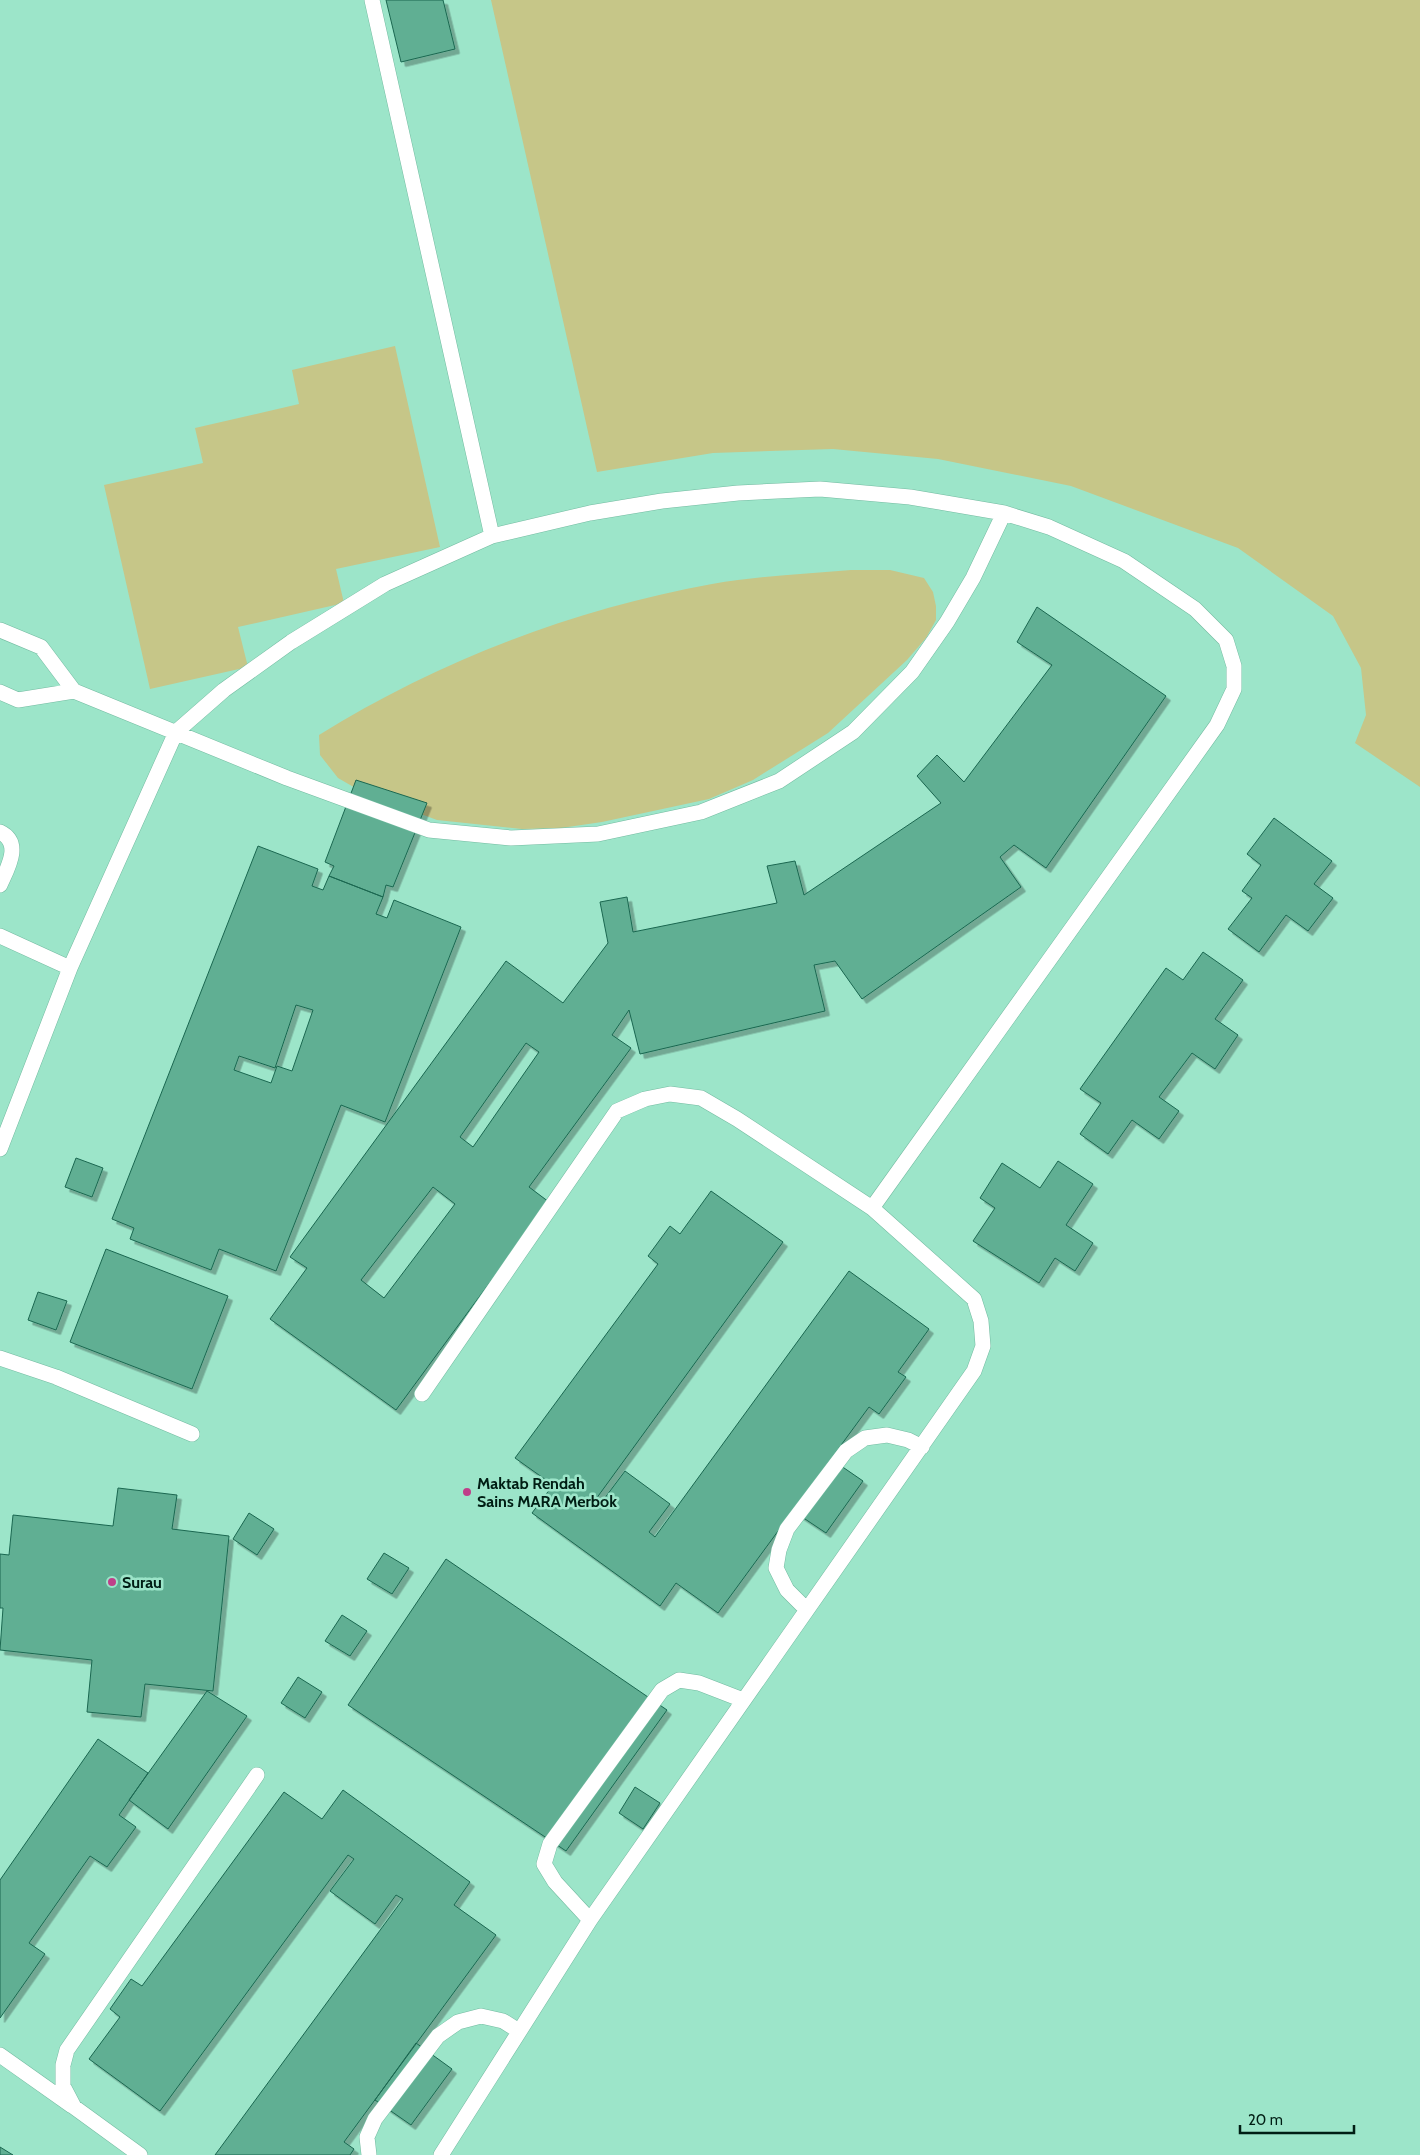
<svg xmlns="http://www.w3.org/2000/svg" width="1420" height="2155" font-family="Cabin,sans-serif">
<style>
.green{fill:#c6c688}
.building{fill:#60af93;stroke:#1a6750;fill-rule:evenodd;filter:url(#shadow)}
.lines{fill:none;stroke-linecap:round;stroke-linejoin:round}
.service-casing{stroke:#73bba1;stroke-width:16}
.service{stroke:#fff;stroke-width:15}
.poi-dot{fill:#bf3f89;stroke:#9ce5c9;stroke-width:2}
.labels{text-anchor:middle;stroke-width:5;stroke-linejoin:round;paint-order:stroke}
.poi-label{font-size:16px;font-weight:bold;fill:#001e14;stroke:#9ce5c9;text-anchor:start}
</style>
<defs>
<filter id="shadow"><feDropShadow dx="4.5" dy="4.5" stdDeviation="0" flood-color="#0004"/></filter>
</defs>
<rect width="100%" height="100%" fill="#9ce5c9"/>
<path class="green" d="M491,0H1420V787L1355,743L1366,715L1361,668L1333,616L1238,548L1071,486L938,459L833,449L713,453L597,472Z
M395,346L440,547L336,569L344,603L238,627L248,667L150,689L104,485L203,463L195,428L299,404L292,370Z
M851,570H890L924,578L933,592L936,606V620L926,638L907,660L828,733L753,780L709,799L602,822L561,828L522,829L437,820L364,793L338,778L320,755L319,735C438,661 574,609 712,584C758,576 805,574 851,570Z"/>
<path class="building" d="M386,0H443L455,49L401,62Z
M1037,607L1166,696L1046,868L1014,845L1000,857L1021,887L862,999L835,961L814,965L825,1011L640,1054L629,1010L612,1035L631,1048L529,1187L549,1202L396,1410L270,1319L307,1268L290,1257L506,961L563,1003L608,943L600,902L627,897L633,932L777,903L767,866L795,861L804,895L941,803L917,776L937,755L964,782L1052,665L1017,642ZM526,1043L539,1052L473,1147L460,1137ZM433,1187L455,1204L384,1298L361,1280Z
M356,780L427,803L393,887L386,885L383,897L329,876L334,866L325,862Z
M1274,818L1332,861L1314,884L1333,898L1308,931L1286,915L1259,952L1228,929L1252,898L1242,891L1261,865L1247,854Z
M258,846L318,869L312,886L323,890L329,876L383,897L376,914L387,918L394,900L461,927L385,1122L341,1105L276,1271L219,1249L211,1270L130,1239L134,1228L112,1219ZM296,1005L313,1010L292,1071L277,1066L271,1083L234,1070L239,1056L275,1068Z
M1203,952L1243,980L1215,1019L1238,1035L1215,1069L1192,1053L1159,1097L1179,1111L1159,1139L1132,1120L1108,1154L1080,1134L1101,1103L1080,1089L1166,968L1183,980Z
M76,1158L103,1168L92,1197L65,1187Z
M1058,1161L1093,1184L1066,1225L1093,1243L1075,1271L1055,1258L1039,1283L973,1241L995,1208L980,1198L1002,1163L1040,1188Z
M711,1191L783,1242L596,1499L601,1503L625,1471L670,1504L649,1532L655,1537L849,1271L929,1329L898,1372L906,1377L879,1414L869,1407L718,1613L676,1583L660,1606L532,1513L553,1485L515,1458L658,1264L648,1256L670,1226L680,1234Z
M106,1249L228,1296L192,1389L70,1342Z
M38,1292L67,1301L56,1330L28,1320Z
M831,1459L863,1481L826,1533L793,1511Z
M118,1488L177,1495L172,1529L229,1536L213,1691L145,1684L141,1717L87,1712L92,1660L0,1650L3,1608H0V1554L9,1555L13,1515L113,1526Z
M249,1513L274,1529L257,1555L233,1539Z
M384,1553L409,1568L392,1594L367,1579Z
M446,1559L667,1710L566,1851L348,1705Z
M342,1615L367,1631L350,1656L325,1641Z
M298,1677L322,1692L305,1718L281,1703Z
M207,1691L247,1716L168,1829L129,1800Z
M98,1739L148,1773L119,1815L136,1827L107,1867L90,1856L29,1943L45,1954L0,2018V1880Z
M635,1787L660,1803L643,1829L619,1813Z
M343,1790L470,1882L454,1905L496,1935L344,2142L354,2149L350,2155H215L403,1899L396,1895L375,1924L330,1891L354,1859L348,1855L160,2111L89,2059L120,2017L110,2009L131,1979L142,1986L284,1792L322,1819Z
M416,2043L452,2069L411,2125L375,2100Z
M0,2147L13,2155H0Z"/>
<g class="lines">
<g class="service-casing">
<path id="service" d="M372,0L492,536
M0,630L41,647L74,691
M0,692L18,700L74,691L287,778L429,830L511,838L598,834L701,812L779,781L853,732L912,672L947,622L973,578L1004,513
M0,832C23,843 7,869 0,885
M0,936L70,968
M0,1149L70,968L176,732L224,690L291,642L385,584L492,536L590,513L662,501L738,493L820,489L910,497L1004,513L1049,527L1124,561L1195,609L1226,640L1234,666V689L1217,725L872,1208L737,1119L701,1098L670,1094L645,1099L617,1111L422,1394
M0,1358L56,1377L192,1434
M807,1610L787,1590L776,1568L779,1550L787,1529L846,1451L865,1438L887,1435L908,1440L922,1447
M590,1920L555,1882L544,1864L550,1844L662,1690L679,1680L699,1683L743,1700
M0,2055L72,2106
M140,2155L74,2107L63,2086V2065L67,2050L257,1775
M369,2155L367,2137L375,2119L438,2036L458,2022L481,2016L503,2021L519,2031
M441,2155L590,1920L974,1371L983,1346L981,1321L974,1299L872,1208"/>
</g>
<use href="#service" class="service"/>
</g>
<g class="poi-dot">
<circle cx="467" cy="1492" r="5"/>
<circle cx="112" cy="1582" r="5"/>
</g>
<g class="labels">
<g class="poi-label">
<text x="477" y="1489">Maktab Rendah<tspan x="477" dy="18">Sains MARA Merbok</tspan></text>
<text x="122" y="1588">Surau</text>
</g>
</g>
<path d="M1240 2125v8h114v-8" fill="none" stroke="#001e14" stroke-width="2.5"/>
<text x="1248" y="2125" font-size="15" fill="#001e14" stroke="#9ce5c9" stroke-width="4" paint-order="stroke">20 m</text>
</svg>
